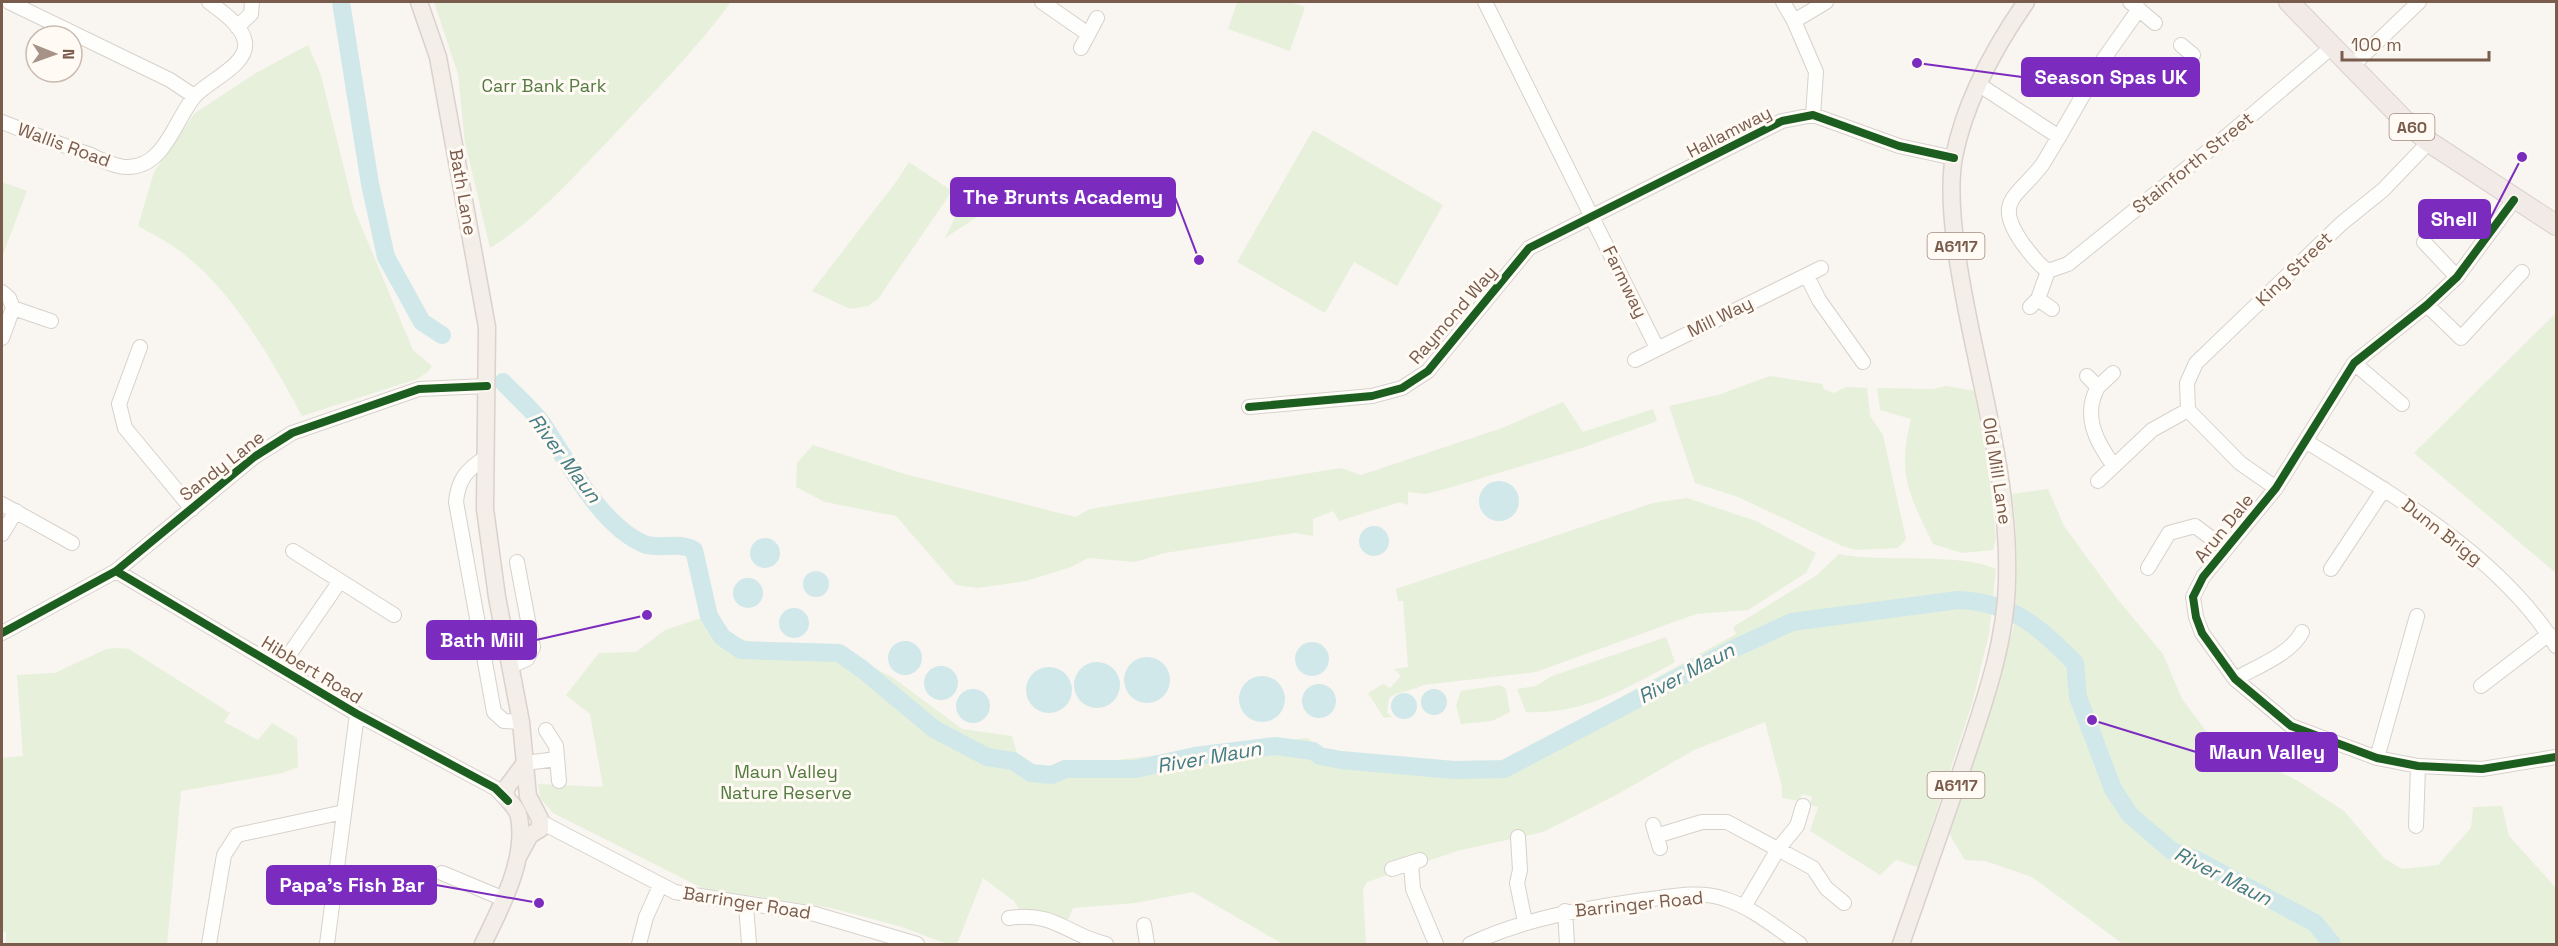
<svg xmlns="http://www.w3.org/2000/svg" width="2558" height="946" font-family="'Space Grotesk',sans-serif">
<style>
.green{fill:#e7f0db}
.water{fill:#d0e8ea}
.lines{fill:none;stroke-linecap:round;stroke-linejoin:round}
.river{stroke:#d0e8ea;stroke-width:18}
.minor-casing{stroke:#d7d1cb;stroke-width:16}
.major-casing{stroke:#dad1cc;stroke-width:19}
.highway-casing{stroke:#dad1cc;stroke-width:22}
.minor{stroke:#fefefd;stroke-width:14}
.major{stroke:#f3eee8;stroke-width:16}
.highway{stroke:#f2eae7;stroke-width:20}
.cycleway-casing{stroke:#fffaf3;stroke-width:11}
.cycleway{stroke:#1b5e20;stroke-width:8}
.labels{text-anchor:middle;stroke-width:6;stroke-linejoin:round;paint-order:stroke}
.shield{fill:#fffaf3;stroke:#a28b7f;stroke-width:1.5}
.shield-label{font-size:16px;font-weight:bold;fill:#7a5c4d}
.park-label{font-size:18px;fill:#537a41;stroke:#fffaf3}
.street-label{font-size:18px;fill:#7a5c4d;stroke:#fffaf3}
.water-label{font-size:20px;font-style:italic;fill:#437c86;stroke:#fffaf3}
.leader{fill:none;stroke:#7b2cbf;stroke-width:2}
.callout-dot{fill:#7b2cbf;stroke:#fffaf3;stroke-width:2}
.callout{fill:#7b2cbf;stroke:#7b2cbf;stroke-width:2}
.callout-label{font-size:20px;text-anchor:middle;font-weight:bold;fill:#fff}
</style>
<rect width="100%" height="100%" fill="#f9f5f0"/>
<path class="green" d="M434,2H731C695,51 651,95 609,140C572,178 536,220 490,248L465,143L458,74Z
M1237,2H1289L1305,7L1290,51L1228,29Z
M308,45L321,75L354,209L413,350L432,366L428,372L417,379L302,416C272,360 235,295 185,255C171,243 154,235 138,226L154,172L195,113L256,73Z
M1313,130L1443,205L1397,286L1354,262L1325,313L1237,262Z
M909,162L952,191L878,299L868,306L850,309L812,291L896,182Z
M2,182L27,191L2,257Z
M969,206L978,212L977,217L945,238L960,207Z
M2556,313V573L2414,453Z
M1770,376L1822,384L1824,389L1834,393L1846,387L1867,388L1870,416L1883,435L1906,539L1898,548L1857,550L1842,546L1738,497L1695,483L1669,406L1718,395Z
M1946,386L1974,391L1989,471L1996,539L1993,550L1962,553L1933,544C1909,495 1897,474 1911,419L1880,410L1877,388L1934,389Z
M1563,402L1583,432L1653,409L1657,421L1582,448L1445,489L1426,494L1408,492V505L1400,502L1339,521L1333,511L1313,519V536L1295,533L1165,553L1135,562L1088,558L1071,567L1026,581L977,588L956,585L896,516L825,502L796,487L797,463L813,445L905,474L1075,517L1090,509L1341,468L1361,475L1502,428Z
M2048,489L2064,526L2115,596L2163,654L2182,699L2209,735L2298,781L2344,811L2384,858L2402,869L2438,865L2471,828L2473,807L2502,806L2509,836L2556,888V944H2123L2032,877L1985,861L1965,860L1948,832L2014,626C2018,582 2018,537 2012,494Z
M1687,498L1756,521L1816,553L1806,573L1748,610L1696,614L1536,672L1423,685C1411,692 1400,690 1389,698L1387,712L1392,717L1384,718L1368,693L1383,684L1390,688L1401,676L1394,669L1408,667L1403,601H1398L1396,589L1653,503Z
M1839,554C1883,563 1960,552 1996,569L1989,634L1972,704L1918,867L1896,860L1880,875L1810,831L1818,807L1810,805L1812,797L1802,794L1799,801L1782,798V787L1765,722L1694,750L1618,794L1543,832L1457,851L1367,882L1363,890L1366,944H1283L1193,892L1135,903L1073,908L1068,920L1048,913L1019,909L1014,901L983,878L957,944H947L902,927L831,908L702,888L553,813L540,798L538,784L603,787L590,714L566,695L599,653L636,652L665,630L701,618L717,629L755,644L829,645L892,677L962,729L1012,736L1022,771L1307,738L1331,755L1488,764L1510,758L1736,634L1733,627L1817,575Z
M1666,637L1675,662C1628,688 1582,715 1526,712L1517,689L1536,686L1552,676Z
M117,648L129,649L230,713L224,722L258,740L272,723L297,738L298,767L282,773L181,791L167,944H6V932L2,931V758L23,756L17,675L55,673L106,649Z
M1500,685L1506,689L1510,712L1492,721L1461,724L1456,705L1461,691Z"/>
<path class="water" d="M1479 501a20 20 0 1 1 40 0a20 20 0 1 1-40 0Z
M1359 541a15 15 0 1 1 30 0a15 15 0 1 1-30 0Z
M750 553a15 15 0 1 1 30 0a15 15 0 1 1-30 0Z
M803 584a13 13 0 1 1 26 0a13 13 0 1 1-26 0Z
M733 593a15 15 0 1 1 30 0a15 15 0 1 1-30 0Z
M779 623a15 15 0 1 1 30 0a15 15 0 1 1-30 0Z
M888 658a17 17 0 1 1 34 0a17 17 0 1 1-34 0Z
M1295 659a17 17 0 1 1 34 0a17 17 0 1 1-34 0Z
M1124 680a23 23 0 1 1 46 0a23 23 0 1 1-46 0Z
M1074 685a23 23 0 1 1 46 0a23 23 0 1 1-46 0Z
M924 683a17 17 0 1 1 34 0a17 17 0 1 1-34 0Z
M1026 690a23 23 0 1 1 46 0a23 23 0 1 1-46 0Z
M1239 699a23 23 0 1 1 46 0a23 23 0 1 1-46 0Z
M1302 701a17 17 0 1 1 34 0a17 17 0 1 1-34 0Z
M956 706a17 17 0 1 1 34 0a17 17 0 1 1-34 0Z
M1421 702a13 13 0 1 1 26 0a13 13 0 1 1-26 0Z
M1391 706a13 13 0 1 1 26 0a13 13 0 1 1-26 0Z"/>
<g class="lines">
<path class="river" d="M341,2L370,184L386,257L422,322L442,335
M503,382C516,396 533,410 544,426C569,463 601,526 644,544C660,550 678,541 694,550L709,616L722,637L741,650L839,653L862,669L934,729L987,757L1013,761L1031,773L1052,775L1065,769H1136L1195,756L1275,746L1313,751L1320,756L1341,760L1454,770L1504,769L1733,649L1792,622L1958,600C2011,602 2039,626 2075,663L2078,697L2113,789L2130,815L2172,851L2195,859L2315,923L2332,944"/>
<g class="minor-casing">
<path id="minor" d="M9,2L170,80L194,96
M1042,2L1088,34
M1485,2L1657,348
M1783,2L1794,21
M2130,2L2155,23
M237,27L251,14L252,2
M2181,45L2193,55
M1081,48L1097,18
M2351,67L2419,2
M1978,84L2059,137C2053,146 2048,156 2042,165C2018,197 1992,200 2023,244C2031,254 2037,264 2048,271
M1813,115L1816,72L1794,21L1826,2
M2,122C30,133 59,144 88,154C100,159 115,167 127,167C164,168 175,120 194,97C206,82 249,65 245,42C242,25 222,12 209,2
M2059,137L2103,60L2139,9
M2514,200L2457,277L2427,305L2354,363L2276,488L2203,577L2193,597L2196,617L2202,633L2235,679L2291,726L2377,758L2418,766L2482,769L2556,757
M2424,242L2457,277
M2048,271L2068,264L2228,135L2332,47
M1807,276L1819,300L1863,362
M2,292L9,298L13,308L2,338
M2038,299L2052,309
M2427,305L2461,338L2522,272
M2030,307L2038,299L2048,271
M13,308L51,321
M140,347L119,404L125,428L192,509
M1635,360L1821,268
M2354,363L2402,404
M2087,376L2098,387C2082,415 2096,442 2114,466L2152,430L2188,410
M2098,387L2113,373
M1249,407L1372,396L1402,388L1428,371L1529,248L1782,121L1813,115L1899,146L1954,158
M2188,410L2187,383L2196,363L2342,223L2383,190L2429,142
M2188,410L2240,463L2276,488
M2307,442C2394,495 2501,557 2556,646
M485,458C466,470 458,480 456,502L494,712L504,721L521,722
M2098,481L2114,466
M2,504L72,543
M2,534L16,511
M293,551L394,615
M2148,568L2169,533L2195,526L2226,549
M2331,569L2384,489
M116,571L357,714L495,788L508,801
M2,633L116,571L254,457L292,433L419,389L487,386
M511,666L527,659L533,647L517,562
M280,668L340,581
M2235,679C2256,667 2291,654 2302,632
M2481,686L2549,634
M546,730L556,746L559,781
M2377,758L2417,616
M525,763L557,759
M541,822L675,892L815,914L917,944
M1653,825L1660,848
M2416,826L2418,766
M1656,836L1702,822H1727L1813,868L1826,888L1844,903
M1518,837L1520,870L1517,883L1525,922
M1411,864L1413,889L1436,944
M1392,869L1420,860
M442,873L504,899
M746,905L749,944
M1744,907L1778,849L1797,826L1803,806
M1565,911L1567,944
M1009,918C1055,911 1067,935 1106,944
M1144,925L1147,944
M209,944L224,855L237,835L344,812
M327,944L357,714
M639,944L646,917L660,886
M1470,944C1526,918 1582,909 1643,900C1670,897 1699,890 1725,899C1753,908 1776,928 1800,944"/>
</g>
<g class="major-casing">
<path id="major" d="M419,2L438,57L487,327L485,509L497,597L521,722L528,796L540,819V829L530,835L518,857
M483,944C501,907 527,859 519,817C517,806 508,803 505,794L507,787L525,763
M1901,944C1921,887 1941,829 1961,772C1981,711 2006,646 2007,581C2010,480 1979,383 1962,285C1955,247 1947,195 1954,157C1965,101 1994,48 2026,2"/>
</g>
<g class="highway-casing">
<path id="highway" d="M2289,2L2403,119L2429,142L2556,225"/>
</g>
<use href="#minor" class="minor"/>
<use href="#major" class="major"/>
<use href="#highway" class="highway"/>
<g class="cycleway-casing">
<path id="cycleway" d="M2514,200L2457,277L2427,305L2354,363L2276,488L2203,577L2193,597L2196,617L2202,633L2235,679L2291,726L2377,758L2418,766L2482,769L2556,757
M1249,407L1372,396L1402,388L1428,371L1529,248L1782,121L1813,115L1899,146L1954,158
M116,571L357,714L495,788L508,801
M2,633L116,571L254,457L292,433L419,389L487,386"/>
</g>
<use href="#cycleway" class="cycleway"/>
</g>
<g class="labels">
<g class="shield">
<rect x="2389.5" y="114" width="45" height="26" rx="4.5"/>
<rect x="1927.5" y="233" width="57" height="26" rx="4.5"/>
<rect x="1927.5" y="772" width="57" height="26" rx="4.5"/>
</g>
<g class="shield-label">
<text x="2412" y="133">A60</text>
<text x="1956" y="252">A6117</text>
<text x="1956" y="791">A6117</text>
</g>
<g class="park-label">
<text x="544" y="92">Carr Bank Park</text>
<text x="786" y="778">Maun Valley<tspan x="786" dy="21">Nature Reserve</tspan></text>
</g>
<g class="street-label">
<text transform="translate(1729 132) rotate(-27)" y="6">Hallamway</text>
<text transform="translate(64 145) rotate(20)" y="6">Wallis Road</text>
<text transform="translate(2193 163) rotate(-39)" y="6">Stainforth Street</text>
<text transform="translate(463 192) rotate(80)" y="6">Bath Lane</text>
<text transform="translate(2294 269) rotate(-44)" y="6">King Street</text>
<text transform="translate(1625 282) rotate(64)" y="6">Farmway</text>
<text transform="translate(1453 315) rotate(-49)" y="6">Raymond Way</text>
<text transform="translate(1720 317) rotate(-26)" y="6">Mill Way</text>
<text transform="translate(222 466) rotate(-38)" y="6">Sandy Lane</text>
<text transform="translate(1997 471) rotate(81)" y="6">Old Mill Lane</text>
<text transform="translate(2224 528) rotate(-51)" y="6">Arun Dale</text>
<text transform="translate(2442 532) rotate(38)" y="6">Dunn Brigg</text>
<text transform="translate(312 670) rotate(31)" y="6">Hibbert Road</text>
<text transform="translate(747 903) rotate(9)" y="6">Barringer Road</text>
<text transform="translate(1639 904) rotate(-6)" y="6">Barringer Road</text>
</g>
<g class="water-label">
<text transform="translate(565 458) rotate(53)" y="7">River Maun</text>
<text transform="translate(1686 673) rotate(-28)" y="7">River Maun</text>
<text transform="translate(1209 757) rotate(-10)" y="7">River Maun</text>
<text transform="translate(2223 876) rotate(27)" y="7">River Maun</text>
</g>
</g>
<path class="leader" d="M1917 63L2022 77M1199 260L1175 197M2522 157L2490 219M647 615L536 640M2092 720L2196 752M539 903L436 885"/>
<g class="callout-dot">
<circle cx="1917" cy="63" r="6"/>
<circle cx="1199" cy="260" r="6"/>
<circle cx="2522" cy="157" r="6"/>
<circle cx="647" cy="615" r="6"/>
<circle cx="2092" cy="720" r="6"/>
<circle cx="539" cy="903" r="6"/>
</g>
<g class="callout">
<rect x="2022" y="58" width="177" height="38" rx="6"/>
<rect x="951" y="178" width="224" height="38" rx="6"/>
<rect x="2419" y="200" width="71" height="38" rx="6"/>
<rect x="427" y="621" width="109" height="38" rx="6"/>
<rect x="2196" y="733" width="141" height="38" rx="6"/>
<rect x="267" y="866" width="169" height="38" rx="6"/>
</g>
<g class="callout-label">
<text x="2111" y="84">Season Spas UK</text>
<text x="1063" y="204">The Brunts Academy</text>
<text x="2454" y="226">Shell</text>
<text x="482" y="647">Bath Mill</text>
<text x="2267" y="759">Maun Valley</text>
<text x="352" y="892">Papa's Fish Bar</text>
</g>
<rect width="2558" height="946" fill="none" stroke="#7a5c4d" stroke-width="6"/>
<g transform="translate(54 54) rotate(91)"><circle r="28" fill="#fffaf3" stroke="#cabbb1" stroke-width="1.5"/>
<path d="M0-4.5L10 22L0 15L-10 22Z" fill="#a69286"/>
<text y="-9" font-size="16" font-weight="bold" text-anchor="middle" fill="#7a5c4d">N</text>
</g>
<path d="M2342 51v9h147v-9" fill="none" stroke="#7a5c4d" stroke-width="3"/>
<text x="2351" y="51" font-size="18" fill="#7a5c4d" stroke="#fffaf3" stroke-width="4.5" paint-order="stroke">100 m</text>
</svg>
